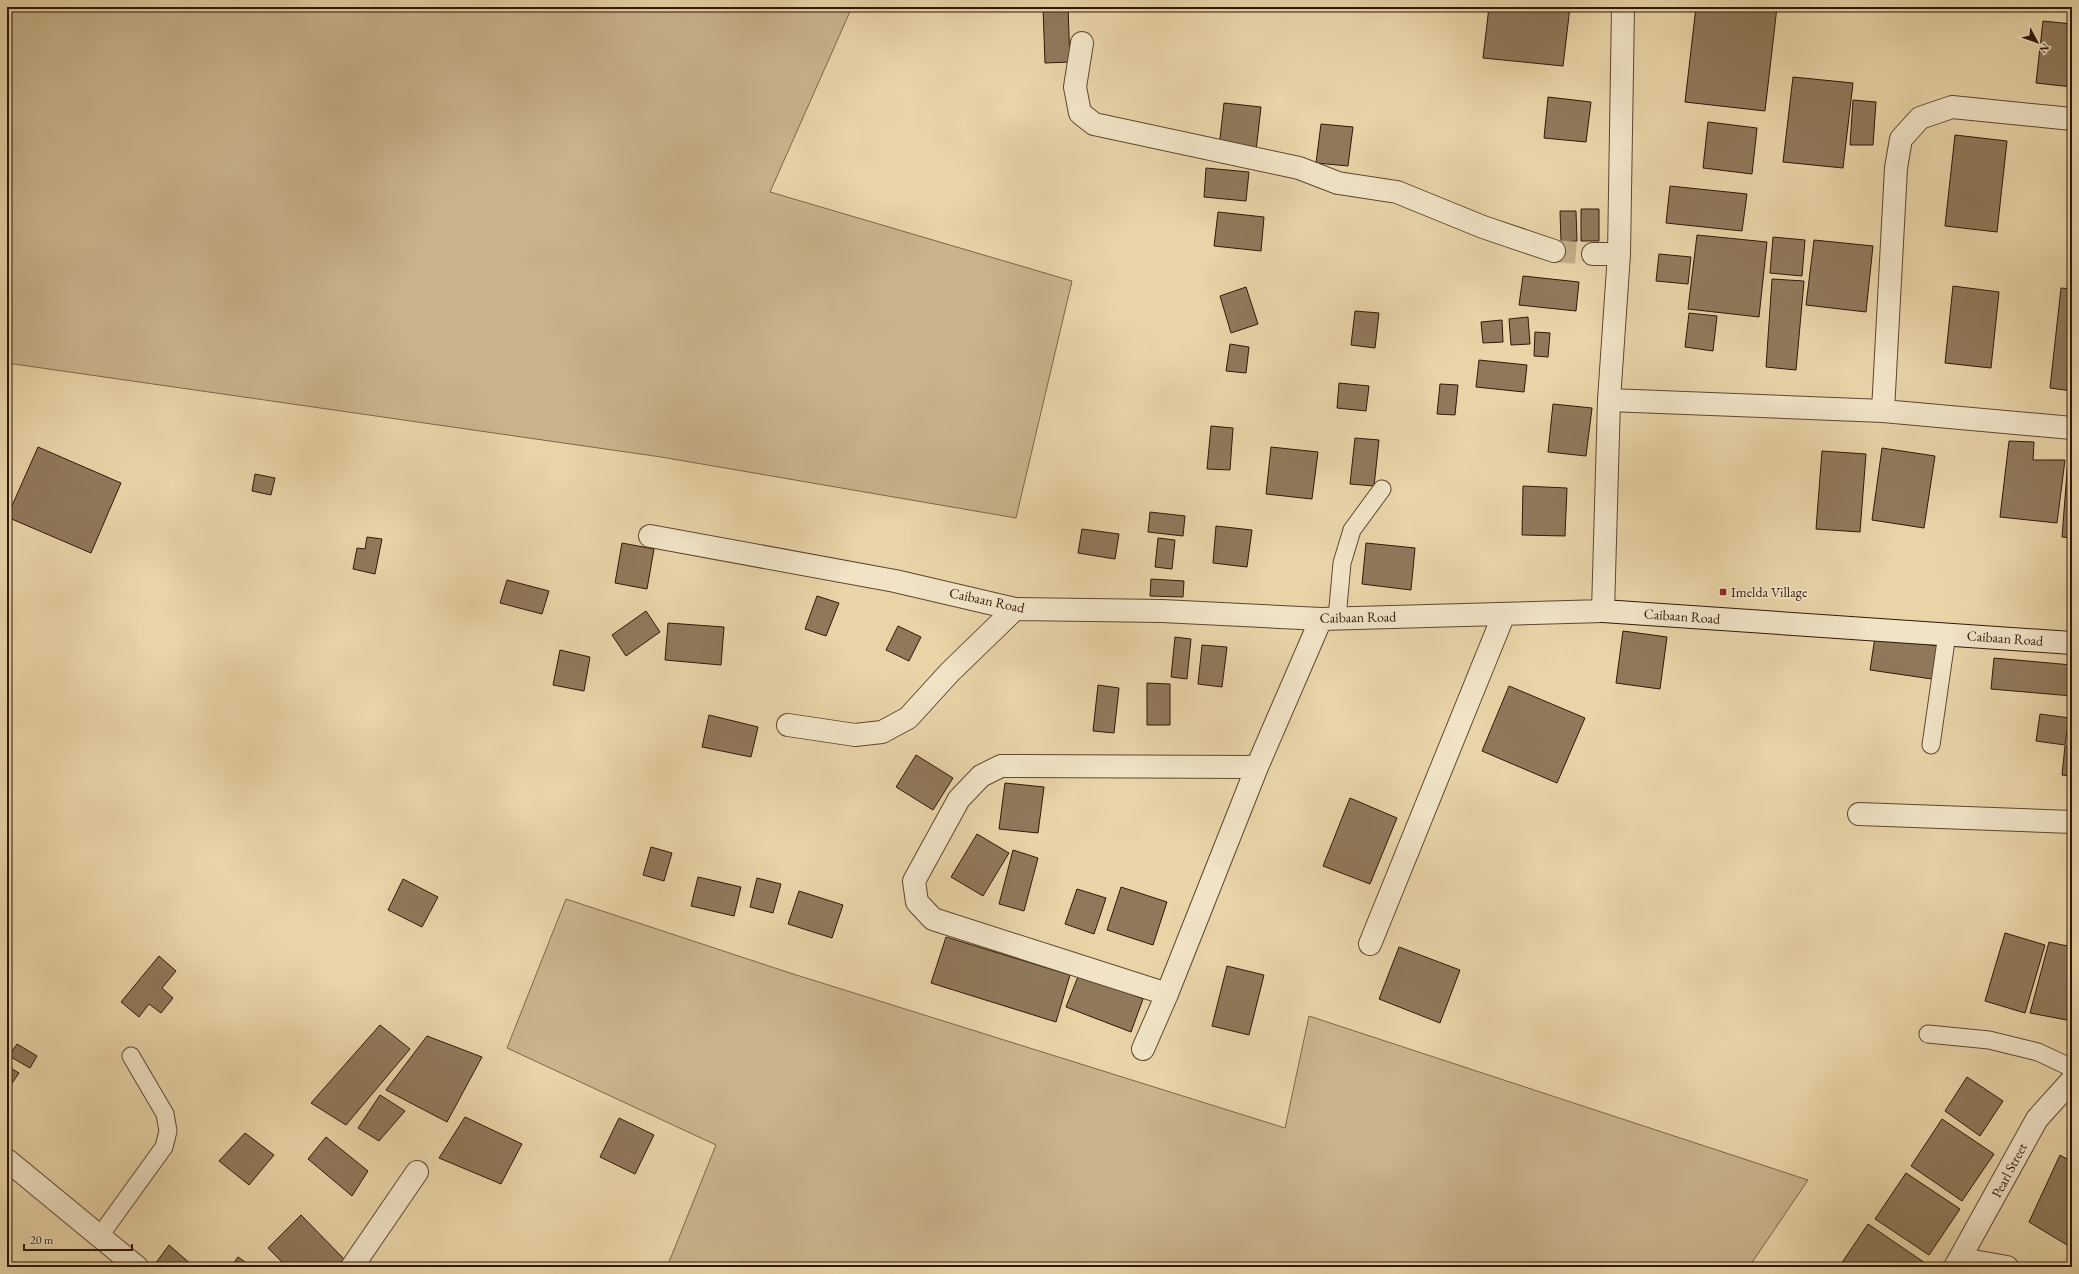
<svg xmlns="http://www.w3.org/2000/svg" width="2079" height="1274" font-family="'EB Garamond',serif">
<style>
.green{fill:#c9b48c;stroke:#7c664a}
.building{fill:#90795b;stroke:#301708}
.lines{fill:none;stroke-linecap:round;stroke-linejoin:round}
.street-tunnel{stroke:#c3ae87;stroke-width:22;stroke-dasharray:22 11;stroke-linecap:butt}
.lane-casing{stroke:#5e4630;stroke-width:19}
.street-casing{stroke:#5e4630;stroke-width:24}
.secondary-casing{stroke:#301708;stroke-width:24}
.lane{stroke:#f0e3c6;stroke-width:17}
.street{stroke:#f0e3c6;stroke-width:22}
.secondary{stroke:#f0e3c6;stroke-width:22}
.poi-dot{fill:#8f2418;stroke:#f0e3c6;stroke-width:1.5}
.labels{text-anchor:middle;stroke-width:3;stroke-linejoin:round;paint-order:stroke}
.poi-label{font-size:14px;fill:#301708;stroke:#f0e3c6;text-anchor:start}
.street-label{font-size:14px;fill:#301708;stroke:#f0e3c6}
</style>
<rect width="100%" height="100%" fill="#e8d4a7"/>
<filter id="stains"><feTurbulence type="fractalNoise" baseFrequency=".005" numOctaves="4"/><feColorMatrix values="0 0 0 0 .2 0 0 0 0 .09 0 0 0 0 .02 0 0 0 .5 -.17"/></filter>
<radialGradient id="worn" r=".72"><stop offset=".6" stop-color="#630" stop-opacity="0"/><stop offset="1" stop-color="#630" stop-opacity=".3"/></radialGradient>
<path class="green" d="M7,7H852L770,192L1072,281L1016,518L661,457L7,363Z
M566,899L787,972L1285,1128L1309,1016L1808,1180L1749,1267H667L716,1145L507,1048Z"/>
<path class="building" d="M1043,7H1068L1070,62L1045,63Z
M1489,7H1570L1563,66L1483,58Z
M1696,7H1777L1765,111L1685,102Z
M2043,21L2072,24V87L2036,83Z
M1793,77L1853,83L1843,168L1783,162Z
M1548,97L1591,102L1586,142L1544,138Z
M1853,100L1876,102L1873,145H1850Z
M1224,103L1261,107L1256,151L1219,147Z
M1708,122L1757,128L1752,174L1703,168Z
M1321,124L1353,127L1348,166L1316,163Z
M1955,135L2007,141L1997,232L1945,226Z
M1206,168L1249,172L1246,201L1204,197Z
M1670,186L1747,194L1742,231L1666,223Z
M1581,209H1599V241H1581Z
M1560,211H1576L1577,241L1561,242Z
M1218,212L1264,217L1261,251L1214,246Z
M1697,235L1767,242L1759,317L1688,309Z
M1773,237L1805,240L1802,276L1770,273Z
M1814,240L1873,246L1866,312L1806,305Z
M1659,254L1691,257L1688,284L1656,281Z
M1523,276L1579,282L1576,311L1519,305Z
M1772,279L1804,281L1796,370L1766,367Z
M1953,286L1999,292L1991,368L1945,363Z
M1246,287L1258,324L1231,333L1220,296Z
M2061,288L2072,289V391L2050,388Z
M1355,311L1379,313L1375,348L1351,345Z
M1689,313L1717,316L1713,351L1685,347Z
M1528,317L1530,344L1511,345L1509,319Z
M1502,320L1503,342L1483,343L1481,322Z
M1535,332L1550,333L1548,357L1534,356Z
M1230,344L1249,347L1246,373L1226,371Z
M1479,360L1527,365L1524,392L1476,387Z
M1339,383L1369,386L1366,411L1337,408Z
M1440,384L1458,385L1455,415L1437,414Z
M1553,404L1592,408L1586,456L1548,452Z
M1211,426L1233,428L1230,470L1207,469Z
M1355,438L1379,440L1374,486L1350,484Z
M2009,441L2034,442L2033,460H2065L2057,523L2000,517Z
M38,447L121,483L91,553L7,517Z
M1271,447L1318,452L1312,499L1266,494Z
M1882,448L1935,456L1924,528L1872,520Z
M1822,451L1866,454L1860,532L1816,529Z
M2068,459H2072V538L2062,537Z
M255,474L275,478L271,495L252,491Z
M1523,486L1567,488L1565,536L1522,535Z
M1150,512L1185,516L1183,536L1148,532Z
M1216,526L1252,530L1247,567L1213,563Z
M1082,529L1119,534L1115,559L1078,553Z
M367,537L382,539L375,574L353,569L357,548L365,549Z
M1158,538L1175,540L1172,569L1155,567Z
M622,543L654,549L647,589L615,583Z
M1366,543L1415,548L1411,590L1362,584Z
M1151,579L1184,581L1183,597L1150,596Z
M507,580L549,591L542,614L500,603Z
M817,596L839,603L826,636L805,629Z
M646,611L660,632L626,656L612,635Z
M668,623L724,627L721,665L665,660Z
M898,626L921,637L909,661L886,650Z
M1623,631L1667,637L1660,689L1616,683Z
M1175,637L1191,639L1187,679L1171,677Z
M1875,637L1938,646L1932,679L1870,670Z
M1202,645L1227,647L1222,687L1198,684Z
M560,650L590,657L584,691L553,685Z
M1994,658L2072,665V696L1991,689Z
M1147,683L1170,684V725H1147Z
M1098,685L1119,688L1114,733L1093,731Z
M1509,686L1585,718L1557,783L1482,751Z
M2040,714L2069,718L2065,745L2036,741Z
M709,715L758,727L751,757L702,747Z
M2065,746L2072,747V776L2062,775Z
M916,755L953,778L933,810L896,787Z
M1005,783L1044,787L1038,833L999,829Z
M1350,798L1397,818L1370,884L1323,866Z
M977,834L1009,853L983,896L951,877Z
M651,847L672,853L664,881L643,875Z
M1013,850L1038,858L1024,911L999,904Z
M698,877L741,887L734,916L691,906Z
M757,878L781,884L773,913L750,907Z
M403,879L438,897L422,927L388,910Z
M1121,887L1167,902L1153,945L1107,930Z
M1077,889L1106,898L1094,934L1065,924Z
M799,891L843,905L832,938L788,924Z
M2005,933L2045,945L2025,1013L1985,1001Z
M946,937L1070,975L1056,1022L931,983Z
M2049,942L2072,947V1021L2030,1013Z
M1399,947L1460,970L1440,1023L1379,999Z
M159,956L176,971L162,988L173,998L161,1013L149,1004L139,1017L121,1002Z
M1227,966L1264,975L1249,1035L1212,1026Z
M1079,974L1143,999L1131,1032L1066,1007Z
M380,1025L410,1049L346,1125L311,1103Z
M427,1036L482,1057L447,1122L386,1090Z
M17,1044L37,1056L30,1068L9,1056Z
M7,1066L19,1073L8,1089H7Z
M1967,1077L2003,1101L1980,1136L1945,1111Z
M380,1095L405,1111L379,1141L358,1128Z
M465,1117L522,1144L501,1184L439,1158Z
M619,1118L654,1135L635,1174L600,1157Z
M1942,1119L1994,1154L1962,1201L1911,1166Z
M245,1133L274,1155L249,1185L219,1161Z
M326,1137L368,1171L352,1196L308,1159Z
M2060,1155L2072,1162V1248L2029,1222Z
M1906,1173L1960,1209L1929,1255L1875,1219Z
M301,1215L344,1259L336,1267H287L268,1248Z
M1868,1224L1928,1265L1926,1267H1839Z
M169,1245L193,1266L192,1267H158L155,1264Z
M238,1257L252,1267H231Z"/>
<g class="lines">
<path class="street-tunnel" d="M1554,251L1593,254"/>
<g class="lane-casing">
<path id="lane" d="M1337,618L1342,563L1352,530L1382,489
M1931,745L1947,634
M1928,1034L1989,1040L2038,1052L2072,1068
M99,1237L164,1147L168,1131L165,1114L131,1056"/>
</g>
<g class="street-casing">
<path id="street" d="M1082,43L1075,87L1080,113L1094,124L1299,168L1338,183L1397,192L1483,227L1554,251
M1593,254H1619
M1609,400L1883,411L2072,428
M1883,411L1896,168L1901,139L1920,118L1952,107L2072,119
M650,536L895,581L1015,609L1162,611L1321,619L1603,611L1609,400L1619,254L1623,7
M788,725L855,735L882,732L908,718L950,672L1015,609
M1859,814L2072,822
M1370,944L1504,614
M1167,994L933,919L917,902L914,881L959,799L981,776L1001,766L1257,767
M1143,1049L1167,994L1257,767L1321,619
M7,1160L137,1267
M1961,1259L2007,1267
M352,1267L417,1172
M1955,1267L2037,1119L2072,1080"/>
</g>
<g class="secondary-casing">
<path id="secondary" d="M1603,611L2072,643"/>
</g>
<use href="#lane" class="lane"/>
<use href="#street" class="street"/>
<use href="#secondary" class="secondary"/>
</g>
<rect class="poi-dot" x="1719" y="588" width="8" height="8" rx="2"/>
<g class="labels">
<g class="poi-label">
<text x="1731" y="597">Imelda Village</text>
</g>
<g class="street-label">
<text transform="translate(987 600) rotate(12)" y="5">Caibaan Road</text>
<text transform="translate(1682 616) rotate(4)" y="5">Caibaan Road</text>
<text transform="translate(1358 617) rotate(-1)" y="5">Caibaan Road</text>
<text transform="translate(2005 638) rotate(4)" y="5">Caibaan Road</text>
<text transform="translate(2009 1170) rotate(-62)" y="5">Pearl Street</text>
</g>
</g>
<rect width="2079" height="1274" fill="none" stroke="#e8d4a7" stroke-width="24"/>
<rect x="8" y="8" width="2063" height="1258" fill="none" stroke="#301708" stroke-width="2"/>
<rect x="12" y="12" width="2055" height="1250" fill="none" stroke="#301708"/>
<g transform="translate(2037 42) rotate(131)" stroke="#f0e3c6" stroke-width="3" paint-order="stroke">
<path d="M0-3L7 15L0 10L-7 15Z" fill="#301708"/>
<text y="-6" font-size="11" font-weight="bold" text-anchor="middle" fill="#301708">N</text>
</g>
<path d="M24 1244v6h108v-6" fill="none" stroke="#301708" stroke-width="2"/>
<text x="30" y="1244" font-size="12" fill="#301708" stroke="#f0e3c6" stroke-width="3" paint-order="stroke">20 m</text>
<rect width="100%" height="100%" filter="url(#stains)"/>
<rect width="100%" height="100%" fill="url(#worn)"/>
</svg>
